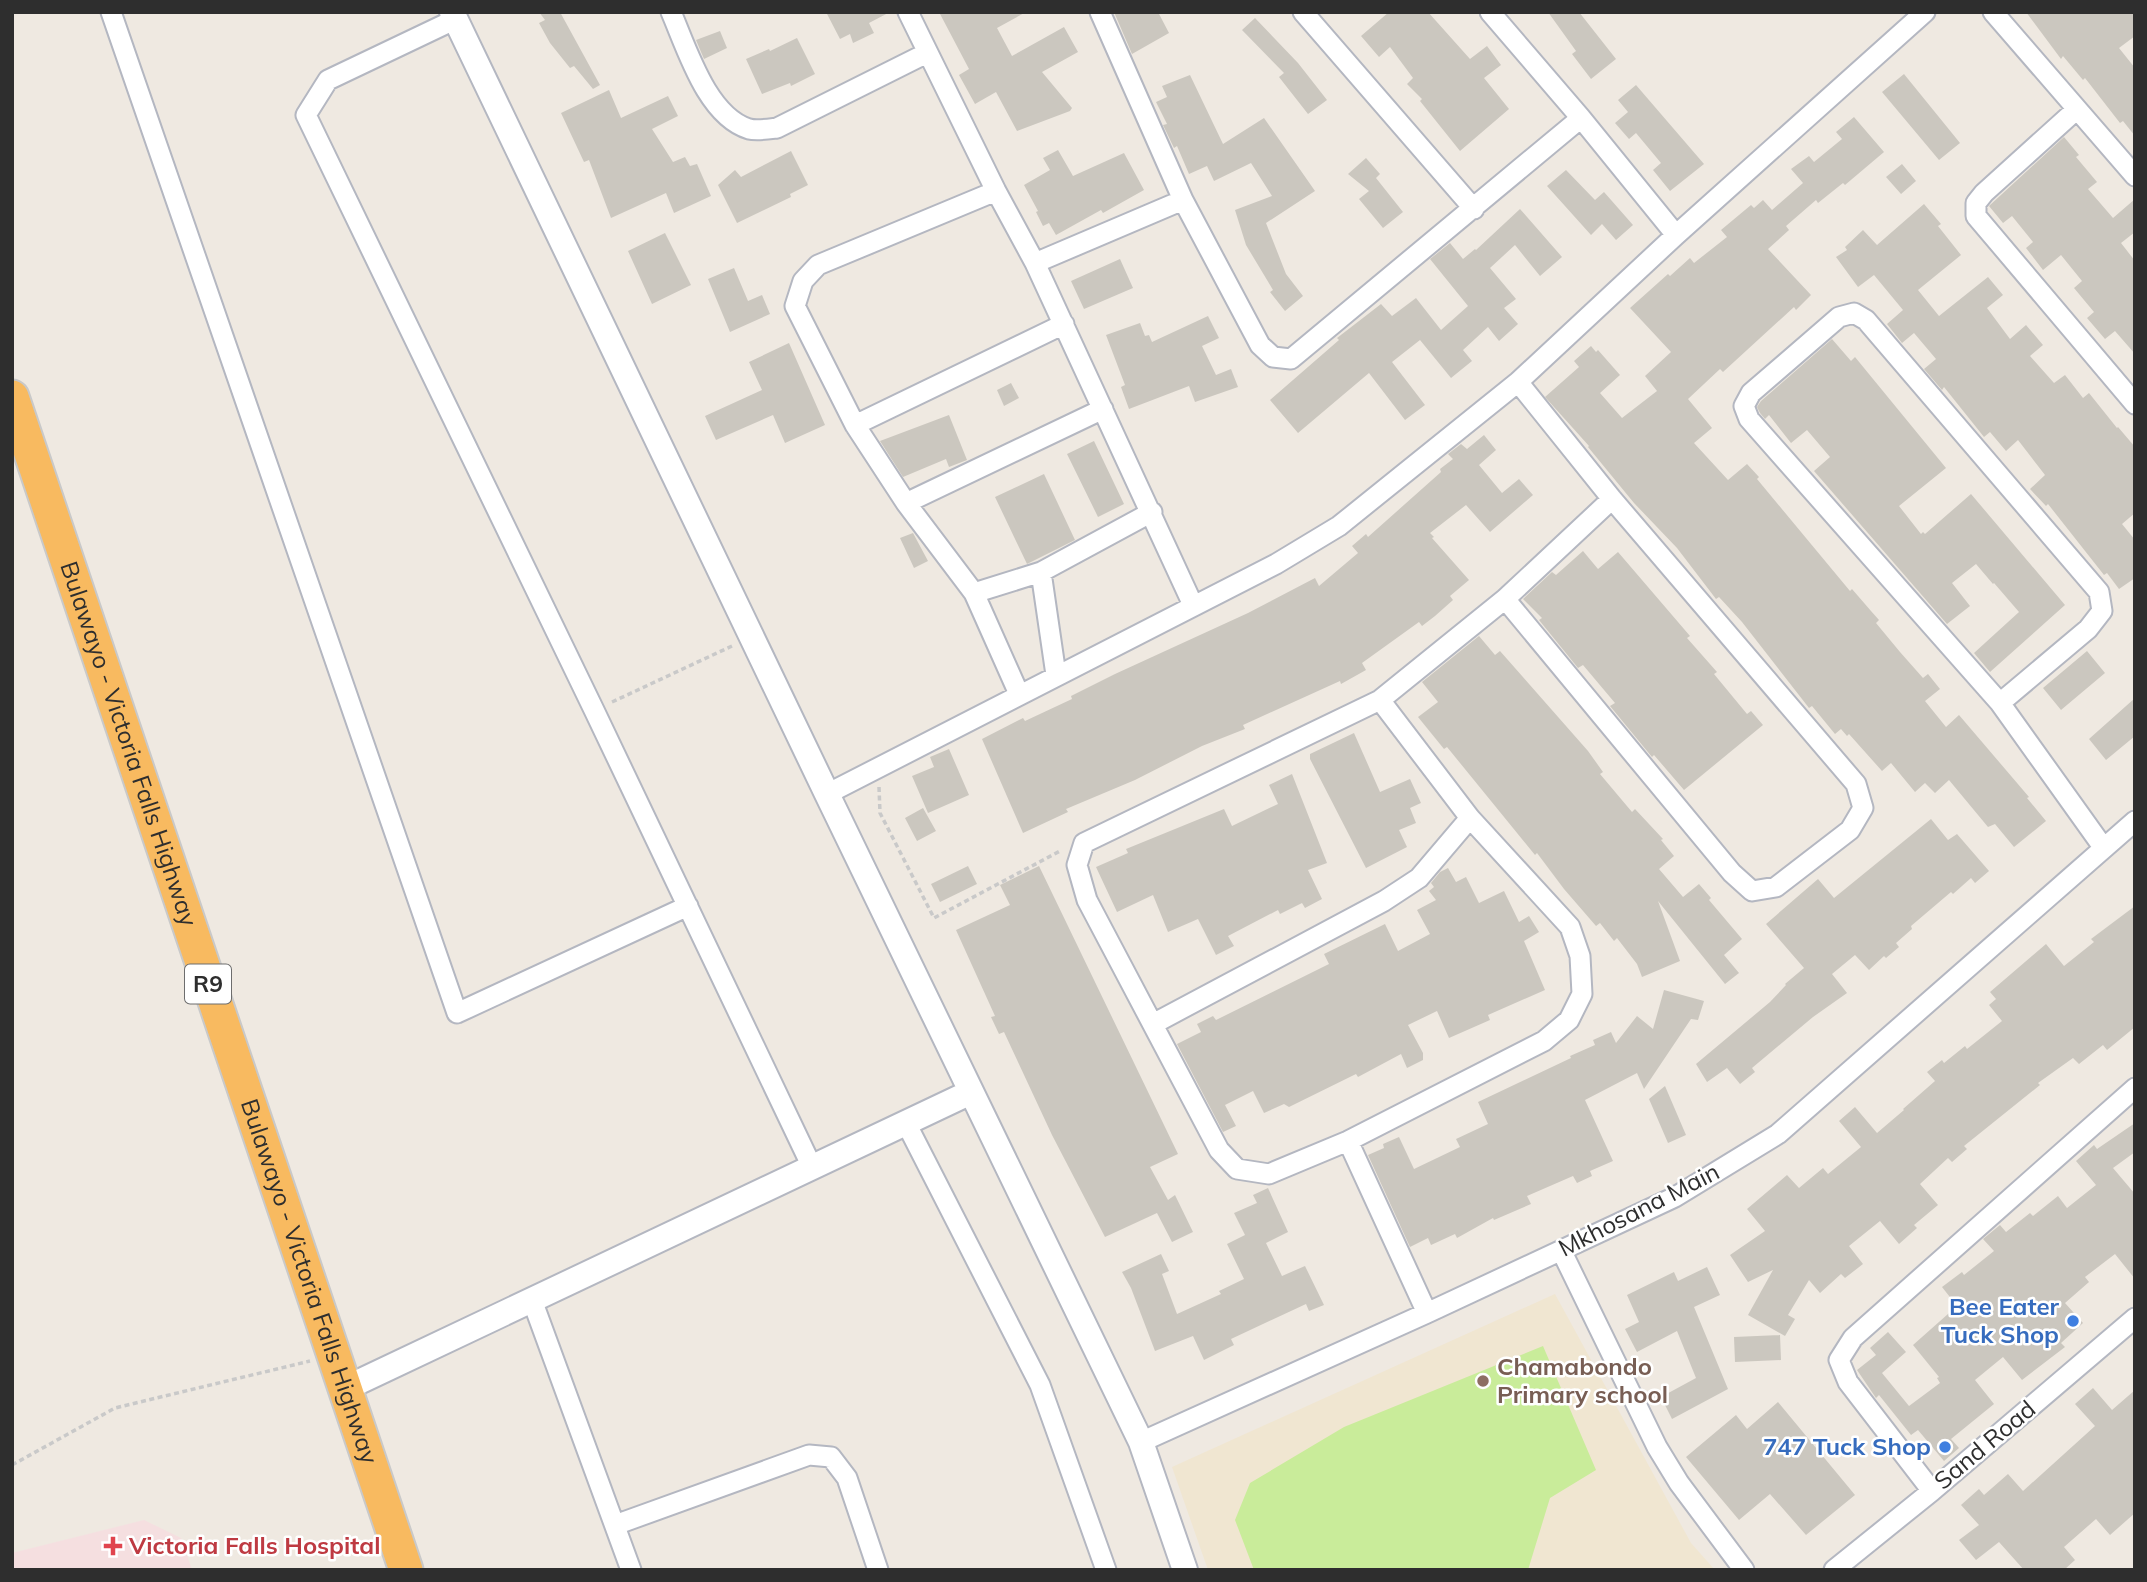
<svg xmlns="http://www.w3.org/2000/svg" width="2147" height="1582" font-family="Mulish,sans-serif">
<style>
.education{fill:#f0e6d1}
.medical{fill:#f5dfe0}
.pitch{fill:#c9ec9a}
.building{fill:#cbc7bf}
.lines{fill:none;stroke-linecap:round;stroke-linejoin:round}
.minor-casing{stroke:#b4b7c1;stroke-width:23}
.tertiary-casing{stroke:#b4b7c1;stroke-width:28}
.trunk-casing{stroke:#c9c9c9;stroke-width:37}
.path{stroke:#c9c9c9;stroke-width:3.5;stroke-dasharray:5 3.5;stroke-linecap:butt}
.minor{stroke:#fff;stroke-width:19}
.tertiary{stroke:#fff;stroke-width:24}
.trunk{stroke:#f8ba60;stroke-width:33}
.shop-dot{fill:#3f7fe0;stroke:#fff;stroke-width:2.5}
.education-dot{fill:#8d6e63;stroke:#fff;stroke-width:2.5}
.health-dot{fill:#e0444e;stroke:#fff;stroke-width:2.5}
.labels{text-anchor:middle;stroke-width:5;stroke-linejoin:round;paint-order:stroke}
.shield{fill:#fff;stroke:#6d6d6d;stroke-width:2}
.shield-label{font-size:23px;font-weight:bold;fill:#2e2e2e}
.street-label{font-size:24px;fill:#2e2e2e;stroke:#fff}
.shop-label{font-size:24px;font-weight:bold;fill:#366cbe;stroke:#fff;text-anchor:end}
.education-label{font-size:24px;font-weight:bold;fill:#785e54;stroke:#fff;text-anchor:start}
.health-label{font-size:24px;font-weight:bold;fill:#be3a42;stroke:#fff;text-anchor:start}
</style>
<rect width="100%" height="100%" fill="#efe9e1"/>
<path class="education" d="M1555,1294L1691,1543L1715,1570H1208L1172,1467Z"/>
<path class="medical" d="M144,1520L181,1538L192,1570H12V1553Z"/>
<path class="pitch" d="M1543,1346L1596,1470L1550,1498L1528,1570H1254L1235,1520L1250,1483L1344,1427Z"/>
<path class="building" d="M539,12H560L600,85L593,89L574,66L570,68L550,43L539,23L545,20Z
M826,12H890L869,23L874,33L853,43L850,34L840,39Z
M939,12H1026L997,28L1012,56L1064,27L1078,52L1042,72L1072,108L1070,111L1017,131L996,92L975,104L959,75L969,69Z
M1114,12H1158L1169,33L1132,54Z
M1389,12H1428L1470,59L1487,46L1501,65L1484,78L1509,109L1460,151L1420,101L1422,99L1407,84L1413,78L1390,47L1379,57L1361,36Z
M1548,12H1579L1616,59L1591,79L1572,54L1576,51Z
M2026,12H2135V36L2119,48L2135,68V136L2123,121L2120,123L2085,78L2083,80L2063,56L2061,59Z
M1255,18L1298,63L1327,100L1308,114L1279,77L1284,73L1242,30Z
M720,31L727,48L704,59L696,40Z
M797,38L815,74L791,86L790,83L762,94L746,59L769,49L770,51Z
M1904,74L1960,143L1939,160L1882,92Z
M1190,75L1223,144L1264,118L1315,191L1266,223L1286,274L1303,296L1285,311L1270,292L1273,290L1246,245L1235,210L1272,196L1251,163L1214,181L1207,166L1189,174L1177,146L1174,148L1163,125L1167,124L1156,102L1167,97L1162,86Z
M1636,85L1704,164L1670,191L1653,170L1661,163L1636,133L1629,139L1615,123L1628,112L1618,100Z
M609,90L621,118L668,96L678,116L652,129L673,162L685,157L690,166L697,164L711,196L674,213L666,193L611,218L589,160L584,162L561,113Z
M1854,117L1884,152L1845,185L1843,183L1818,203L1816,200L1786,226L1789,230L1768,249L1811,295L1796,310L1794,307L1723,372L1720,369L1688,399L1712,428L1694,443L1728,480L1747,464L1759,477L1757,479L1850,591L1852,589L1871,611L1879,620L1876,623L1900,652L1923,678L1928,674L1940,689L1925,701L1946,727L1959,715L2029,797L2027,798L2046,821L2014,847L1995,824L1988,827L1949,780L1935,793L1925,783L1915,792L1891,763L1882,771L1849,734L1847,736L1841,729L1835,734L1812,706L1809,708L1742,622L1719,597L1716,599L1677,548L1634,503L1588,447L1589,446L1545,397L1579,367L1574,361L1591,346L1596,352L1598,350L1620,375L1600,393L1622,418L1657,391L1645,376L1671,352L1630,308L1668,274L1670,276L1690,258L1694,263L1727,237L1721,230L1751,205L1754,208L1763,200L1772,210L1803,183L1791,169L1809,156L1814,162L1842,139L1836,132Z
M2064,137L2079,155L2076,157L2097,182L2088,189L2113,218L2135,199V232L2121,243L2135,261V354L2115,331L2105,339L2087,318L2094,312L2074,288L2082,281L2061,255L2043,270L2026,248L2033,242L2012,216L2003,223L1989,206Z
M1058,150L1073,176L1124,153L1144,190L1103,213L1101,210L1056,235L1049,223L1043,226L1036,212L1038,211L1024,185L1050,170L1043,158Z
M791,151L808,185L790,194L791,197L737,223L718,185L735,170L741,177Z
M1366,158L1380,174L1376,178L1403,212L1383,228L1359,199L1369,191L1348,174Z
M1902,164L1916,181L1901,194L1886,177Z
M1566,170L1595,200L1604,192L1633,225L1616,240L1602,224L1591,235L1547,186Z
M1924,204L1941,224L1938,226L1961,255L1918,290L1939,316L1988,277L2003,295L1987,308L2010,339L2026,325L2043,345L2030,356L2054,383L2065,375L2083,398L2089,393L2117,428L2118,427L2135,447V513L2122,524L2135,540V578L2119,589L2107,573L2104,575L2048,504L2046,506L2030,489L2045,475L2018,440L2006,451L1990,432L1984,437L1944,387L1942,390L1924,369L1936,359L1914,333L1902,343L1887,324L1903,310L1874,275L1858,287L1836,257L1847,250L1845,247L1863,230L1877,245Z
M1520,209L1562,257L1540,276L1515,245L1490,268L1516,299L1504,308L1518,324L1499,341L1488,327L1463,350L1472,361L1451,378L1420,340L1392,362L1425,405L1405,420L1369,373L1298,433L1270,400L1339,340L1337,338L1381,304L1392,316L1416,298L1441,330L1468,306L1430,259L1450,243L1463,259L1475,249L1476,250Z
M665,233L691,285L652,304L628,251Z
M1120,259L1133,288L1084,309L1071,281Z
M734,268L748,301L762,295L770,314L730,332L708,279Z
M1208,316L1219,338L1202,346L1216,375L1231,369L1238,387L1195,402L1189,386L1129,409L1121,387L1125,385L1106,335L1140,323L1145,336L1149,335L1152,342Z
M1832,339L1851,361L1855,357L1946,468L1899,506L1921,534L1923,532L1925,534L1971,494L2065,605L1990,672L1974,653L2019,612L1994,583L1993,584L1976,564L1952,583L1970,606L1947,624L1814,471L1830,457L1807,430L1791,443L1769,415L1765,419L1760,413L1757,407L1761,401Z
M789,343L825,425L785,443L773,415L716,440L705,416L762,390L749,362Z
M1011,383L1019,398L1004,406L997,390Z
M949,415L967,460L949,467L946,459L903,477L880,441Z
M1484,435L1496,450L1479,465L1502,493L1519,479L1533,495L1490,532L1466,505L1430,533L1434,537L1432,538L1469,580L1450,596L1453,600L1435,616L1422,626L1419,622L1362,663L1366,670L1341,684L1340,681L1243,725L1245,729L1202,746L1135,780L1066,809L1068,812L1023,833L982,739L1023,718L1025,721L1072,699L1071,696L1115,674L1248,613L1315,578L1319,586L1358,553L1352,546L1366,534L1368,537L1441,472L1440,469L1453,459L1448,454L1461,444L1467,449Z
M1094,441L1124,504L1098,517L1067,454Z
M1044,474L1075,540L1027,564L995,497Z
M913,533L928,561L914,568L900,538Z
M1583,551L1598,569L1618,552L1690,636L1687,638L1717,672L1714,674L1747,714L1751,711L1763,725L1684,790L1654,755L1652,757L1610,706L1615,703L1583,665L1578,668L1539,620L1542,618L1523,599L1552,572L1556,575Z
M1479,636L1495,655L1500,651L1588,751L1603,772L1600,774L1632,812L1635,809L1663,839L1661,840L1674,856L1659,869L1683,897L1699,884L1711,898L1709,900L1742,939L1724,955L1739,973L1725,984L1658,901L1680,961L1642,977L1637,964L1617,938L1614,941L1600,923L1596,926L1564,889L1537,853L1535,855L1447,747L1444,749L1418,717L1438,702L1422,682Z
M2087,651L2105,673L2061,710L2043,688Z
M2135,698V736L2106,760L2089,739Z
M1354,733L1380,792L1410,779L1421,803L1410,808L1416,823L1399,830L1407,847L1366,868L1310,759V754Z
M949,749L969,795L928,813L912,776L934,767L930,757Z
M1292,774L1327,863L1308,870L1322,899L1305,908L1302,903L1280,914L1278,910L1228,936L1234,946L1216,955L1198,919L1168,932L1153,895L1117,912L1096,867L1128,853L1126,849L1224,809L1232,826L1278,804L1269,785Z
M923,808L936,831L917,841L905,818Z
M1931,819L1948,840L1957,834L1989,871L1975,883L1971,878L1953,894L1951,892L1911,926L1912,929L1896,943L1899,947L1886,958L1884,956L1869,970L1855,955L1832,974L1847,993L1813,1017L1752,1068L1755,1072L1740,1084L1727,1068L1707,1082L1696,1064L1770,1002L1786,985L1785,984L1804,968L1766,924L1818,879L1834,898Z
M968,866L977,884L940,902L931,884Z
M1039,866L1178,1154L1150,1167L1168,1200L1175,1195L1193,1232L1172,1242L1157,1213L1105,1237L1052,1135L1004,1032L999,1034L991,1017L995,1016L956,930L1010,905L1000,885Z
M1448,868L1456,882L1466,877L1479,903L1504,891L1519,922L1529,916L1539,932L1524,941L1545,990L1488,1015L1490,1020L1449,1038L1437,1011L1408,1025L1423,1053V1060L1407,1068L1401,1054L1358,1077L1356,1074L1289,1107L1284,1104L1264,1113L1253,1091L1225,1105L1236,1126L1223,1132L1177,1044L1201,1032L1197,1024L1213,1016L1216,1020L1329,964L1324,954L1385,924L1398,951L1430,934L1417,910L1436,900L1429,891L1434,887L1431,883L1440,872Z
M2135,906V1027L2107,1050L2103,1045L2079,1064L2073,1058L2038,1083L2040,1085L1964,1146L1967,1149L1952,1162L1948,1158L1920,1184L1938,1205L1914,1225L1917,1228L1899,1244L1880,1221L1849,1246L1863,1264L1845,1278L1841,1274L1820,1293L1809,1280L1788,1315L1795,1319L1785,1336L1748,1315L1773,1270L1748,1282L1730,1255L1765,1231L1747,1209L1787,1175L1799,1188L1823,1168L1828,1174L1861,1147L1839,1121L1855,1107L1877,1133L1904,1110L1903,1109L1935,1081L1927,1072L1942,1060L1944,1063L1965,1046L1967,1049L2002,1021L1989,1005L1996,999L1990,992L2046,944L2064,966L2094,942L2091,939Z
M1664,990L1704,1001L1698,1020L1691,1019L1644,1089L1637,1073L1585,1100L1613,1161L1590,1171L1592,1176L1577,1183L1573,1176L1527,1196L1531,1204L1494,1220L1493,1218L1457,1238L1455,1234L1431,1245L1428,1238L1410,1247L1368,1155L1384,1148L1383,1144L1399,1137L1414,1169L1460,1147L1456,1139L1488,1124L1478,1102L1571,1058L1570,1056L1595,1045L1593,1040L1611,1032L1616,1043L1637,1016L1653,1029Z
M1665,1086L1686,1135L1668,1143L1649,1099Z
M2135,1123V1152L2113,1168L2135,1194V1279L2115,1254L2085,1277L2089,1282L2065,1303L2083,1323L2061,1343L2065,1347L2022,1380L2003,1357L1975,1380L1994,1404L1951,1439L1959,1448L1944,1461L1918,1430L1911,1435L1879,1395L1876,1398L1857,1370L1876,1355L1870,1348L1888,1332L1906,1352L1882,1373L1909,1406L1940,1383L1937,1378L1939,1377L1913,1345L1957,1306L1942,1287L1962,1272L1964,1275L1994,1251L1983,1239L2000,1225L2006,1232L2030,1213L2033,1216L2058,1196L2067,1208L2096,1185L2076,1161L2094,1145L2097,1149Z
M1268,1188L1288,1232L1266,1243L1282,1276L1305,1266L1324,1305L1309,1311L1306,1304L1231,1339L1234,1345L1204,1360L1193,1336L1155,1351L1131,1288L1122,1272L1161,1254L1169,1271L1162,1274L1177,1314L1221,1294L1219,1291L1244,1279L1227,1244L1245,1235L1234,1213L1257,1203L1253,1195Z
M1707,1267L1720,1295L1694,1307L1728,1389L1672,1419L1661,1397L1696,1378L1677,1331L1637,1352L1625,1329L1639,1322L1627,1295L1674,1272L1678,1281Z
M1780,1335L1781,1360L1735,1362L1734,1337Z
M2093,1388L2112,1410L2135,1390V1513L2110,1535L2096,1519L2064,1547L2075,1560L2064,1570H2024L1999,1542L1976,1560L1959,1540L1979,1525L1961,1505L1979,1489L1984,1495L2008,1474L2023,1491L2095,1426L2075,1404Z
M1778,1402L1855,1495L1806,1535L1770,1494L1739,1520L1686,1457L1736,1415L1747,1429Z"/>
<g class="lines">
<g class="minor-casing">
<path id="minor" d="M111,12L457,1013L688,906
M671,12C687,49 707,116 749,129C757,131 769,129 777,128L927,53
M908,12L996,191L1035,263L1193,605
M1100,12L1183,200
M1303,12L1474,209
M1490,12L1581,118L1676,235
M1993,12L2135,176
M456,19L328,80L306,115L594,710L812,1167
M2077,109L1984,193L1976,203V216L2135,404
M996,191L818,265L803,281L795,306L855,425L906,503L974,593L1019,694
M1035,263L1183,200L1260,345L1273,357L1291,359L1581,118
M855,425L1064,324
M906,503L1103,409
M1041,572L1056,675
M974,593L1041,572L1152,512
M1505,599L1732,873L1752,891L1776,887L1850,830L1863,808L1856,784L1612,499L1518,382
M1380,700L1470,818L1570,927L1580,956L1582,994L1569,1020L1544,1041L1348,1141L1269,1174L1237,1169L1219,1150L1087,900L1077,865L1084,843L1380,700L1505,599L1612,499
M2000,703L2088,629L2102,611L2099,592L1866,320L1854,313L1839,317L1751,393L1744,406L1749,419L2000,703L2103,847
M827,794L1276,564L1339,526L1518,382L1676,235L1925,12
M1153,1024L1384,901L1419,878L1470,818
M906,1123L1040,1385L1106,1570
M1348,1141L1427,1313
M1561,1250L1657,1447L1679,1483L1744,1570
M532,1300L631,1570
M1141,1442L1427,1313L1675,1197L1778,1134L2135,821
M1932,1491L1848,1382L1839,1360L1853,1338L2135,1088
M615,1525L809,1455L831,1457L847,1478L878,1570
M1834,1570L1932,1491L2135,1318"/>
</g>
<g class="tertiary-casing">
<path id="tertiary" d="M452,12L827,794L1141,1442L1185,1570
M344,1389L971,1092"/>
</g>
<g class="trunk-casing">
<g id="trunk">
<path id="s1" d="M12,397L406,1570"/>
</g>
</g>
<path class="path" d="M612,702L732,646
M879,787L880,813L934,918L1060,851
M12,1465L115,1408L310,1361"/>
<use href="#minor" class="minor"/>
<use href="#tertiary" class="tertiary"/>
<use href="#trunk" class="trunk"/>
</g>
<g class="shop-dot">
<circle cx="2073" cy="1321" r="7"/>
<circle cx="1945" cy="1447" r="7"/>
</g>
<circle class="education-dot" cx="1483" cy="1381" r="7"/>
<path class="health-dot" d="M109.5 1535.5h7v7h7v7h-7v7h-7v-7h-7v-7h7z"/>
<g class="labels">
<rect class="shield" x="185" y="964.5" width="46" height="39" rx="5"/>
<g class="shield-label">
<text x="208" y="992">R9</text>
</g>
<g class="street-label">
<text dy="8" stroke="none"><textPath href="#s1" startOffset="366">Bulawayo - Victoria Falls Highway</textPath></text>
<text transform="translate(1639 1210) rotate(-27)" y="8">Mkhosana Main</text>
<text dy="8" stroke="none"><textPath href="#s1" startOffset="933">Bulawayo - Victoria Falls Highway</textPath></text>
<text transform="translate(1985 1445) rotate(-40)" y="8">Sand Road</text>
</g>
<g class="shop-label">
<text x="2059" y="1315">Bee Eater<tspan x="2059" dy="28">Tuck Shop</tspan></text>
<text x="1931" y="1455">747 Tuck Shop</text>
</g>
<g class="education-label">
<text x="1497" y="1375">Chamabondo<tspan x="1497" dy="28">Primary school</tspan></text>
</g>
<g class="health-label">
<text x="129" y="1554">Victoria Falls Hospital</text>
</g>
</g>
<rect width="2147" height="1582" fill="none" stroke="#2e2e2e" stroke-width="28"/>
</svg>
